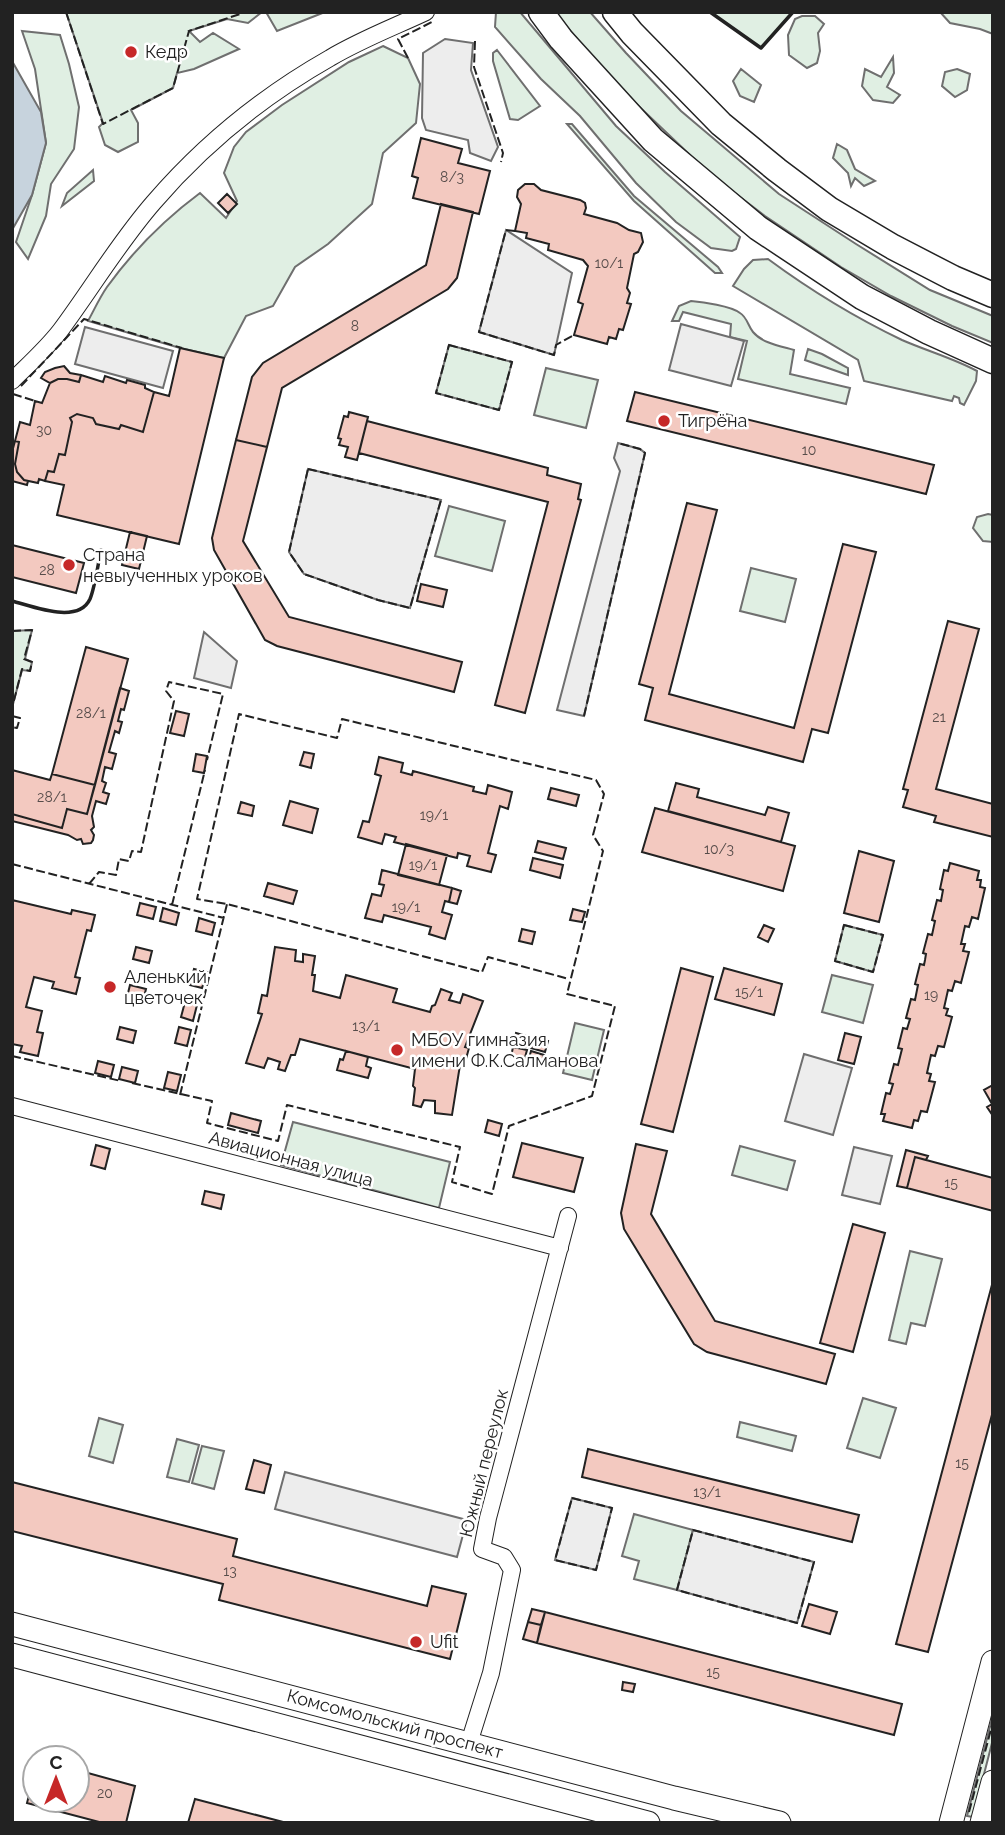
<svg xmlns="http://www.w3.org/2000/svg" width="1005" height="1835" font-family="Raleway,sans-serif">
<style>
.green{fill:#e0efe3;stroke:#6f6f6f;stroke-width:2}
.parking{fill:#ededed;stroke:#6f6f6f;stroke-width:2}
.water{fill:#c7d3dd;stroke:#6f6f6f;stroke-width:2}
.building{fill:#f3c9c0;stroke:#222;stroke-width:2}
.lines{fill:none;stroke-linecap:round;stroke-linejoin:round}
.minor-casing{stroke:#222;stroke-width:18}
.secondary-casing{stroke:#222;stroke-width:25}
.primary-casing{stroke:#222;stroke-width:27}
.minor{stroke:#fff;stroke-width:16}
.secondary{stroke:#fff;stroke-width:23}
.primary{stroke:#fff;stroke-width:24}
.fence{stroke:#222;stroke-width:2;stroke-dasharray:9 3.5;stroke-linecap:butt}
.wall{stroke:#222;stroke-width:3.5}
.poi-dot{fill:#c62828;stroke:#fff;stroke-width:2.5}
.labels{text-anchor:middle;stroke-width:5;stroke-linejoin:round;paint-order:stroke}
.number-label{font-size:14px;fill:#564c4a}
.poi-label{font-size:18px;fill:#222;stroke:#fff;text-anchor:start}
.street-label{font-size:18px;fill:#222;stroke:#fff}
</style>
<rect width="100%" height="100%" fill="#fff"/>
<path class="green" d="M66,12H262L248,23L227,19L189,31L200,42L213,33L239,49L194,69L177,73L173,88L131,110L138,123V142L118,152L105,145L99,127L103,123Z
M266,12H325L277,31Z
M496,12H520L616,126L665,172L740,237L736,249L732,251L711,248L676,222L636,183L580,116L541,79L495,27Z
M555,12H590L626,53L681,111L779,194L856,244L930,290L993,316V343L952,326L891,296L841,267L765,216L710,174L607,76Z
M710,12H793L761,48Z
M940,12H993V34L980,29L950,23Z
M802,16H815L824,24L818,33L820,51L817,63L807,68L789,55L788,35L795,19Z
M22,31L60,35L69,64L79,107L74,149L51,184L46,216L28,259L16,242L32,195L46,143L35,69Z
M383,46L408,58L420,84L416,123L383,153L372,204L328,244L295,267L273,306L246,316L224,358L180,348L88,321C94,310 100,297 107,287C133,251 165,219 200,193L226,218L237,201L224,173L234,147L246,132L282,105L349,62Z
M497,50L540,106L518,120L510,119L493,61V53Z
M893,57L894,73L887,87L900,95L893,103L873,100L862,86L865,69L881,77Z
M741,69L761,85L754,102L740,96L733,81Z
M957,69L970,74L967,90L955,97L942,86L945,72Z
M567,124H572L634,196L718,267L722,273H715L634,201Z
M837,144L847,150L855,169L875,181L864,186L855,178L851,186L848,173L833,158Z
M93,170L94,181L62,206L67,193Z
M768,259C810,290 854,317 902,340C927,351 953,358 977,371L976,381L964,405L960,403L959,398L954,396L952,401L864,381L858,360L733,286L744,269L753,260Z
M691,301C703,302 731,306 740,313C747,317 748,326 753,332C762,343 780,346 794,350L790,374L850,388L846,404L738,379L747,341L730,337L731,324L683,312L679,321H672L679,306Z
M449,345L512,362L499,410L436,393Z
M808,349L822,354L848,368V375L805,360Z
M546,368L598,380L586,428L534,415Z
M449,506L505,521L492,571L435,556Z
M988,514L993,515V542L983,541L973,528L977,517Z
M751,568L796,579L785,622L740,611Z
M32,630L25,659L32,662L30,671L22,670L12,708V631Z
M844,925L883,935L873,972L835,961Z
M832,975L873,985L863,1023L822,1012Z
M575,1023L604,1030L592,1080L563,1073Z
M293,1122L450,1162L439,1208L281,1165Z
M740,1146L795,1161L787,1190L732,1175Z
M910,1251L942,1259L925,1326L911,1323L906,1344L889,1340Z
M863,1398L896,1408L880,1458L847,1448Z
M99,1418L123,1425L113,1463L89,1456Z
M740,1422L796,1436L792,1451L737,1437Z
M177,1439L199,1445L189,1482L167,1477Z
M202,1446L224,1451L214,1489L192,1483Z
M634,1514L693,1530L677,1590L634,1579L639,1561L622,1556Z
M993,1715V1739L973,1817L967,1816Z"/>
<path class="parking" d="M445,39L473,43L471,70L498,147L491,161L470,153L468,140L426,130L422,118L423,53Z
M506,230L572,273L554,355L479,332Z
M681,324L744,341L731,386L669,370Z
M85,327L173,351L163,388L75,364Z
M618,443L640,449L645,453L584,716L557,710L620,471L614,458Z
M308,469L441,500L410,608L378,600L304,574L289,552Z
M204,632L237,661L231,688L194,678Z
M804,1054L852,1068L833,1135L785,1121Z
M854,1147L892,1156L880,1204L842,1195Z
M285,1472L467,1520L457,1557L275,1509Z
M572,1498L612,1508L596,1570L555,1560Z
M693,1530L814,1562L797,1623L677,1590Z"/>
<path class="water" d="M12,61L41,112L46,143L32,195L12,230Z"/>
<path class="building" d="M421,138L462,149L458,163L490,171L479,214L413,198L418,178L412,176Z
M525,184H534L541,190L580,200L585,203L586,208L584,214L617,223L629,230L641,233L643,242L638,252L634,254L627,288L630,293L627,303L631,304L623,330L619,329L616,339L609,337L607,344L574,335L583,304L578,302L588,266L583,260L548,250L549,244L526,238L527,233L515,231L521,204L517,197L518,190Z
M227,194L237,204L228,213L218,203Z
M441,204L473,212L457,278L448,289L282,388L267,447L236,440L252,377L263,363L426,265Z
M180,348L224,358L179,544L57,515L64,485L45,481L48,471L54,472L59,454L65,455L72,422L70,418L77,414L93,418L96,424L119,429L121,425L143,432L154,392L169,396Z
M64,366L70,373L81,375L79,382L67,379H58L50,383L41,378L45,372L55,368Z
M81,375L103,382L105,376L126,383L127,380L145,385V388L154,392L143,432L121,425L119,429L96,424L93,418L77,414L70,418L72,422L65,455L59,454L54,472L48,471L45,481L39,479L38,483L24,480L17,472L15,464L19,442L15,441L20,422L30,425L35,401L42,403L50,383L58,379H67L79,382Z
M635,392L934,465L926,494L627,421Z
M349,412L368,417L357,460L345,457L348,447L339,445L341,439L338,438L344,416L348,417Z
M367,421L548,468L547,475L581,484L578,499L581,500L525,713L495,705L548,502L359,453Z
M236,440L267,447L243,541L289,617L462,662L454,692L277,646L265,640L214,550L212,538Z
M15,441L19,442L15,464L17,472L24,480L28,481L27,485L12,481V452Z
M687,503L717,510L669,694L783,725L794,728L843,544L876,552L828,733L812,729L803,762L645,720L653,688L639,684Z
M130,532L147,536L139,569L122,565Z
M12,545L84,563L76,593L12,577Z
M421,584L447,590L443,607L417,601Z
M948,621L979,629L936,789L993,804V837L934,822L936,816L903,807L908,790L903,789Z
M86,647L128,659L95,785L52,774Z
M120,688L129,691L124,710L121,709L118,721L122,722L119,733L115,731L109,752L116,754L112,769L105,767L102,781L106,783L103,792L109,794L106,804L96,801L92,816L94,827L91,830L94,835L93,840L91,843L83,844L81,839L77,840L68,835L12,821V814L62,828L67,809L87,814Z
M176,711L189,714L184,736L170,733Z
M304,752L314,754L311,768L300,765Z
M196,754L207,756L204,773L193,771Z
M379,757L403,763L401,772L412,775L413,771L474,787L473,791L486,794L488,785L512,792L508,809L500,806L488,853L496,855L491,872L467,866L470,856L458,853L457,858L394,842L396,837L385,834L382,844L358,837L363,821L369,822L381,776L375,774Z
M12,770L50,780L52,774L95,785L87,814L67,809L62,828L12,814Z
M676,783L699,789L697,797L765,815L768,807L789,813L781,842L668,811Z
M551,788L579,795L576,806L548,799Z
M290,801L318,809L312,833L283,825Z
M241,802L254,806L252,816L238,813Z
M655,808L795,846L783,891L642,852Z
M538,841L566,848L563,859L535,852Z
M406,844L447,855L439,885L398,875Z
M859,851L894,861L879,922L844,913Z
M533,858L563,865L560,878L530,870Z
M950,863L979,871L977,880H981L980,887L985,888L978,919L972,917L969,927L965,926L961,944H965L963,951L969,952L961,983L955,981L952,991L948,990L944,1008L948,1009L946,1015L952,1017L944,1047L938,1046L935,1056L931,1055L927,1073L931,1074L929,1081L935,1082L927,1112L921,1111L918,1121L914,1120L912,1128L883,1121L885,1114H881L886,1093L890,1094L893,1084L889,1083L894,1064L898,1065L902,1049L898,1048L903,1028L907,1029L910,1019L906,1018L911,999L915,1000L918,985L915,984L920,964L924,965L925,960L926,954L923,953L928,934L932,935L935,921L932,920L937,900L941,901L943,890L940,889L944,870L948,871Z
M382,870L452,888L449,902L445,901L442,912L452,915L445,939L429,934L431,927L384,915L382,922L365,918L372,894L381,896L384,885L379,884Z
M268,883L297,891L293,904L264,896Z
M452,888L461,891L457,904L449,902Z
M12,900L71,914L72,910L95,915L91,931L87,930L75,977L80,978L76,994L52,988L54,982L34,977L26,1007L42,1011L37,1032L43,1033L38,1056L20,1052L22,1046L12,1044Z
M140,903L156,907L153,919L137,915Z
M163,908L179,913L176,925L160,921Z
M573,909L585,912L582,922L570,920Z
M199,918L215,923L212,935L196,931Z
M764,925L774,929L768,942L758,937Z
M522,929L535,932L532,944L519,941Z
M136,947L152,951L149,963L133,959Z
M275,947L296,950L295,961L303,962V954L315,956L312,975H315L313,991L340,998L346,975L397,989L393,1002L430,1012L432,1006L435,1005L441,989L452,993L449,1000L460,1003L463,994L483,1001L465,1047L469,1048L464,1066L460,1065L452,1115L435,1113V1101L424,1100L421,1107L413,1105L415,1088L413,1086L415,1069L300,1039L295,1055H291L285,1071L278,1069L280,1062L268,1058L264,1068L246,1063L262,1014L258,1013L262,995L267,996Z
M681,968L713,977L673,1132L641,1124Z
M724,968L782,984L774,1015L715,999Z
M194,969L207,972L202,988L190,985Z
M130,985L146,989L143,1001L127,997Z
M185,1002L197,1005L193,1021L181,1017Z
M120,1027L136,1031L133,1043L117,1039Z
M179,1027L191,1030L187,1046L175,1043Z
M516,1033L530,1037L528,1047L514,1044Z
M845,1033L861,1037L854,1064L838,1060Z
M534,1037L548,1041L545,1052L531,1048Z
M513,1047L527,1050L524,1061L511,1057Z
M346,1051L368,1057L366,1066L371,1068L368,1078L337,1070L340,1059L343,1060Z
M531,1051L544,1055L541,1066L528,1062Z
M98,1061L114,1065L111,1077L95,1073Z
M122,1067L138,1071L135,1083L119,1079Z
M168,1072L181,1075L177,1091L164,1088Z
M993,1085V1116L987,1107L992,1104L984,1090Z
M231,1113L261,1121L258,1133L228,1125Z
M488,1120L502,1124L499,1136L485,1132Z
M522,1143L583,1158L574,1192L513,1177Z
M636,1144L667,1151L651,1214L715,1321L835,1354L826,1384L707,1352L694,1344L624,1229L621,1213Z
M96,1145L110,1149L105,1169L91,1165Z
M906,1150L928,1156L926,1160L915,1157L907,1188L897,1186Z
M915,1157L993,1178V1211L907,1188Z
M205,1191L224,1195L221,1209L202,1204Z
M853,1224L885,1233L853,1352L820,1343Z
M993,1281V1411L928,1652L896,1644Z
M588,1449L859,1515L852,1542L582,1477Z
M254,1460L271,1465L264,1493L246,1489Z
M12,1482L237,1539L233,1556L427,1606L432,1586L466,1594L450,1659L219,1600L223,1584L12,1531Z
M809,1604L837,1612L830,1634L802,1626Z
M532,1609L545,1612L541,1625L528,1622Z
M545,1612L902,1704L894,1735L537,1643Z
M528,1622L541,1625L537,1643L523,1639Z
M623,1682L635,1684L633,1692L622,1690Z
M77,1770L135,1786L126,1823H103L27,1803L35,1772V1800H77Z
M195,1799L287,1823H188Z"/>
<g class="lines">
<g class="minor-casing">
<path id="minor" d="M12,381C28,365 46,349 60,331C92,288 119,242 154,202C204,144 263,96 330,58C360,40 394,27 426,12
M12,1106L560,1248
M469,1743L491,1673L512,1570L504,1557L482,1549L488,1518L568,1216"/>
</g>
<g class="secondary-casing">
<path id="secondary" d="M12,1624L674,1798L779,1823
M12,1655L648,1823
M951,1823L993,1662
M982,1823L993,1782"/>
</g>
<g class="primary-casing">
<path id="primary" d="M541,12L561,39L653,140L758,228L862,297L929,332L993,361
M615,12L632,33L721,124L777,170L829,209L893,247L953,278L993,295"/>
</g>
<use href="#minor" class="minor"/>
<use href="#secondary" class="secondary"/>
<use href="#primary" class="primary"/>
<path class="fence" d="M66,12L103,124L173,88L189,31L246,12
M475,41L474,67L503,153L501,162
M408,58L398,39L434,21
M515,231L506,230L479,332L554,355L556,345L574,335
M449,345L512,362L499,410L436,393Z
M21,386L84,319L182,348
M13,394L35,401
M308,469L441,500L410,608L378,600L304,574L289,552Z
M12,631L32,630L24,659L32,662L30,671L22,669L12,708
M12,716L20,718L17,728L12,727
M584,716L645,453L640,449L618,443
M12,864L224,918
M89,884L99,872L116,875L119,859L129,861L132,851L141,852L174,701L166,691L169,682L223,694L207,760
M172,905L205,770
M844,925L883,935L873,972L835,961Z
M12,1056L121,1081
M132,1083L212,1101L207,1123L278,1141L287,1105L460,1147L452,1182L492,1194L509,1126L592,1096L615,1006L567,994L603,851L593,835L604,794L596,780L342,719L337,738L239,714L197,899L227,904L482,972L488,957L569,979
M180,1095L227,904
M572,1498L612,1508L596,1570L555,1560Z
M693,1530L814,1562L797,1623L677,1590Z
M969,1812L993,1722"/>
<path class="wall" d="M710,12L761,48L793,12
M12,601C32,606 78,625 90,599C95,587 98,564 101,550"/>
</g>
<g class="poi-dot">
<circle cx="131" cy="52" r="7"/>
<circle cx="664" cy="421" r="7"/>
<circle cx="69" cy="565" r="7"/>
<circle cx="110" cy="987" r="7"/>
<circle cx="397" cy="1050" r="7"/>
<circle cx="416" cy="1642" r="7"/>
</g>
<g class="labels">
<g class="number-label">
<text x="452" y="182">8/3</text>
<text x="609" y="268">10/1</text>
<text x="355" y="331">8</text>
<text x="44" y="435">30</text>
<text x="809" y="455">10</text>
<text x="47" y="575">28</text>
<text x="91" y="718">28/1</text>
<text x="939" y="722">21</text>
<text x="52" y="802">28/1</text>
<text x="434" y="820">19/1</text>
<text x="719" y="854">10/3</text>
<text x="423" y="870">19/1</text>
<text x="406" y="912">19/1</text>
<text x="749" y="997">15/1</text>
<text x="931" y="1000">19</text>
<text x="366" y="1031">13/1</text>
<text x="951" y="1188">15</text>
<text x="962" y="1468">15</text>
<text x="707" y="1497">13/1</text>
<text x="230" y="1576">13</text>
<text x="713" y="1677">15</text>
<text x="105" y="1798">20</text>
</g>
<g class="poi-label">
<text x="145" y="58">Кедр</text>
<text x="678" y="427">Тигрёна</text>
<text x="83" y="561">Страна<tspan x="83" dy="21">невыученных уроков</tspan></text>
<text x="124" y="983">Аленький<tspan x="124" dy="21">цветочек</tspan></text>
<text x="411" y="1046">МБОУ гимназия<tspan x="411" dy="21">имени Ф.К.Салманова</tspan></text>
<text x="430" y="1648">Ufit</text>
</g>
<g class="street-label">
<text transform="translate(291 1159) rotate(15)" y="6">Авиационная улица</text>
<text transform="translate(484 1463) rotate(-76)" y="6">Южный переулок</text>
<text transform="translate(395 1724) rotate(15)" y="6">Комсомольский проспект</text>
</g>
</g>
<rect width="1005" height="1835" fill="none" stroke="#222222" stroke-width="28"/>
<g transform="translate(56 1779)"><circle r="33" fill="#ffffff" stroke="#a7a7a7" stroke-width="2"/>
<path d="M0-5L12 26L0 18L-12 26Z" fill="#c62828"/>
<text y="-10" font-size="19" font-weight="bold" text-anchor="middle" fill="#222222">С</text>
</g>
</svg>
